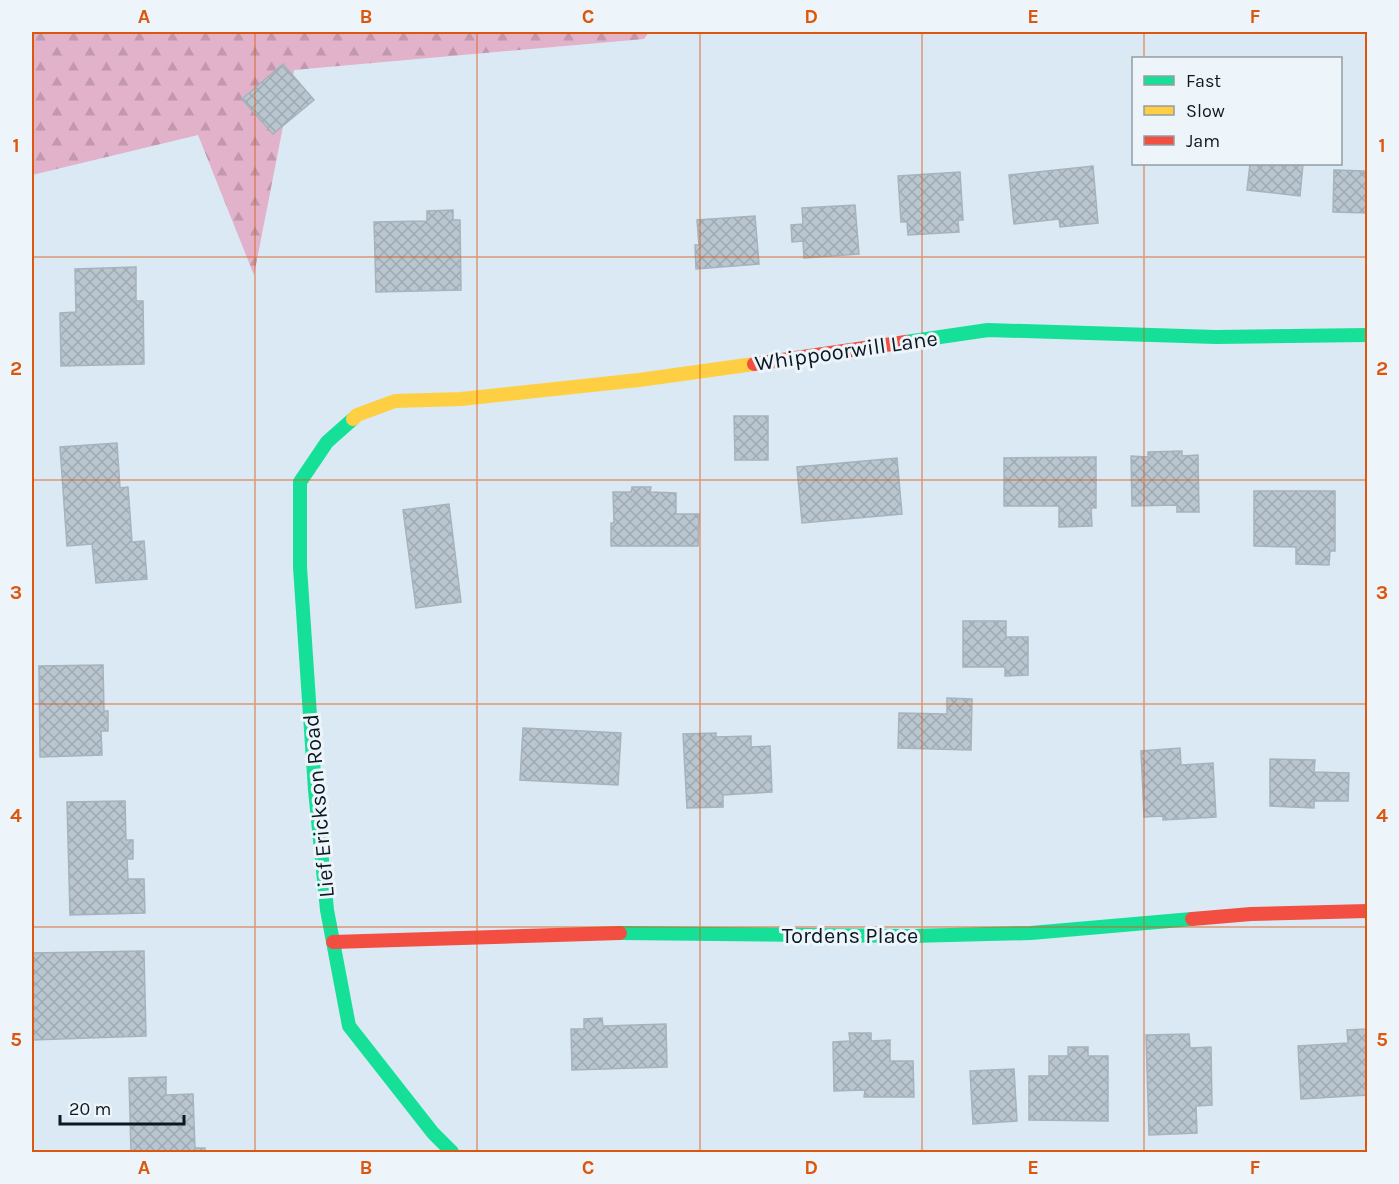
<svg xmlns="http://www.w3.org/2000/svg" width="1399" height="1184" font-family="Karla,sans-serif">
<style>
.forest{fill:url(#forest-firs)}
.building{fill:url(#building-cross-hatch);stroke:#a6b3bc;stroke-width:1.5}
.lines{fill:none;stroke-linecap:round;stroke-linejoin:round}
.fast{stroke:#16e098;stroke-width:14}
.slow{stroke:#ffcf43;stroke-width:14}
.jam{stroke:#f24e42;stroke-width:14}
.grid{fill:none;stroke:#dd560d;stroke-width:1.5;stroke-opacity:0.55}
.labels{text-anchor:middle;stroke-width:6;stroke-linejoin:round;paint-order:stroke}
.street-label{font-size:22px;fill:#0b1821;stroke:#eef5fa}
.neatline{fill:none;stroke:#dd560d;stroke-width:2}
.grid-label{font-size:20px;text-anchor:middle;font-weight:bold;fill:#dd560d}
</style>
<defs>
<pattern id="forest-firs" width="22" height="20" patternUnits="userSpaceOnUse" patternTransform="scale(1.5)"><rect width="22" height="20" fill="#e2b1ca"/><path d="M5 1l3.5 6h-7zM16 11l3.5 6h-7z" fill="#c198ad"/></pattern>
<pattern id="building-cross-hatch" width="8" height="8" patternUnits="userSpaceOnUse" patternTransform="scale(1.5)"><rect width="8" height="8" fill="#b9c6d0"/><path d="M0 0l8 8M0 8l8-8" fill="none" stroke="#9ea9b2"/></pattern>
</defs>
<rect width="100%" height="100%" fill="#dae9f4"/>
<path class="forest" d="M32,32H649L644,39L294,70L254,275L198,135L32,175Z"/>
<path class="building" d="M283,64L314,100L273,134L242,99Z
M1250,164H1303L1300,196L1247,190Z
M1093,166L1098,223L1060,227L1059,219L1014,224L1009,175Z
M1334,170L1365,171L1364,176H1368V213L1333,212Z
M960,172L963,220H958L959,232L908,235L907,222H901L898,176Z
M855,205L859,254L804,258L803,241L792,242L791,225L803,224L802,208Z
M453,210V220H460L461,290L376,292L374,222L427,221V211Z
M755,216L759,264L696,269L695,245H699L697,220Z
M136,267V301H143L144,364L61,366L60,313L76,312L75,269Z
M734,416H768V460H735Z
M117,443L120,488L128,487L132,542L144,541L147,579L96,583L92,544L67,546L60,447Z
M1182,451V456L1198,455L1199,512H1177V505L1132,506L1131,456L1148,457V452Z
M1096,457V508H1091L1092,526L1059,527V506H1004V458Z
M897,458L902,514L802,523L797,467Z
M632,487H651L650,492L676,493V514H699L698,546H611V523H614L613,492H631Z
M1254,491H1335V551H1330L1329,565L1296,564V547L1254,546Z
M449,504L461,602L416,608L403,510Z
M963,621H1006V637H1028V675L1005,676V667H963Z
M103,665L104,711H108V731H101L102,755L40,757L39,666Z
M947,698L972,699L971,750L898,748L899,713L947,714Z
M523,728L621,733L618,785L520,780Z
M716,733V737L751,736V747L770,746L772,792L723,795V807L687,808L683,734Z
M1180,748L1181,765L1213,763L1216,817L1163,820V816L1144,817L1141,751Z
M1270,759L1315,760L1314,772L1349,773L1348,801H1314V808L1270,806Z
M125,801L126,840H133V859H127L128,879H144L145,913L70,915L67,802Z
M144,951L146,1036L32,1040V953Z
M602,1018L603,1026L666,1024L667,1067L572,1070L571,1029H584V1019Z
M1368,1029V1095L1301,1099L1298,1046L1348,1043L1347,1030Z
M849,1033H871V1041L890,1040V1061H913L914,1097H864L865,1090L834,1091L833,1042L850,1041Z
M1189,1034L1190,1048L1211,1047L1212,1105L1196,1106L1197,1133L1149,1135L1146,1035Z
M1068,1047H1088V1056H1108V1121L1029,1120V1076H1049V1056H1068Z
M1014,1069L1017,1121L973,1124L970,1071Z
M166,1077V1095L193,1094L195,1148H205V1152H131L129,1078Z"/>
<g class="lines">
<path class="fast" d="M906,342L988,330L1216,337L1368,335
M353,419L327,442L300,482V567L315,790L327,910L349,1026L433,1133L452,1152
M620,933L911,936L1031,933L1192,919"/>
<path class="slow" d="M353,419L357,415L395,401L461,399L639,380L754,364"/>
<path class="jam" d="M754,364L906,342
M1192,919L1251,914L1368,911
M333,942L620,933"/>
</g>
<path class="grid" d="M255,32V1152M477,32V1152M700,32V1152M922,32V1152M1144,32V58M1144,164V1152M32,257H1368M32,480H1368M32,704H1368M32,927H1368"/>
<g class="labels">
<g class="street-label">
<text transform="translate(846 350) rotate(-8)" y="8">Whippoorwill Lane</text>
<text transform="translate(318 806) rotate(-95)" y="8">Lief Erickson Road</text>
<text x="850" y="943">Tordens Place</text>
</g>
</g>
<rect width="1399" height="1184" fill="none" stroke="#eef5fa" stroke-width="66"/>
<rect x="1132" y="57" width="210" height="108" fill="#eef5fa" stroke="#939da3" stroke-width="1.5"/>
<rect x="1144" y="76" width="30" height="9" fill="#16e098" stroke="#939da3" stroke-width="1.5"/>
<text x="1186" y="87" font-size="18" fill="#0b1821">Fast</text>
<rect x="1144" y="106" width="30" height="9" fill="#ffcf43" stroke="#939da3" stroke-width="1.5"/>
<text x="1186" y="117" font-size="18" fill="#0b1821">Slow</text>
<rect x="1144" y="136" width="30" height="9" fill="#f24e42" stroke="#939da3" stroke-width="1.5"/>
<text x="1186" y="147" font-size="18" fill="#0b1821">Jam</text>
<path d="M60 1115v9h124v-9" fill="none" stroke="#0b1821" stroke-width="3"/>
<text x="69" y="1115" font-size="18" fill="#0b1821" stroke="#eef5fa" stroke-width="4.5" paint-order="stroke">20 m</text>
<rect x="33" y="33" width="1333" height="1118" class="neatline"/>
<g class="grid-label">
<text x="144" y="23">A</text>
<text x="366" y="23">B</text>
<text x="588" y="23">C</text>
<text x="811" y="23">D</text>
<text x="1033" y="23">E</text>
<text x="1255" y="23">F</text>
<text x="16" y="152">1</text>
<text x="1382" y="152">1</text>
<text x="16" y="375">2</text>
<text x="1382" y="375">2</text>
<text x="16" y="599">3</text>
<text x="1382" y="599">3</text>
<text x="16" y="822">4</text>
<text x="1382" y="822">4</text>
<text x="16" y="1046">5</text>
<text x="1382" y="1046">5</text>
<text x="144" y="1174">A</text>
<text x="366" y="1174">B</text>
<text x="588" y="1174">C</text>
<text x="811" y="1174">D</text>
<text x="1033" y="1174">E</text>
<text x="1255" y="1174">F</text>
</g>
</svg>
